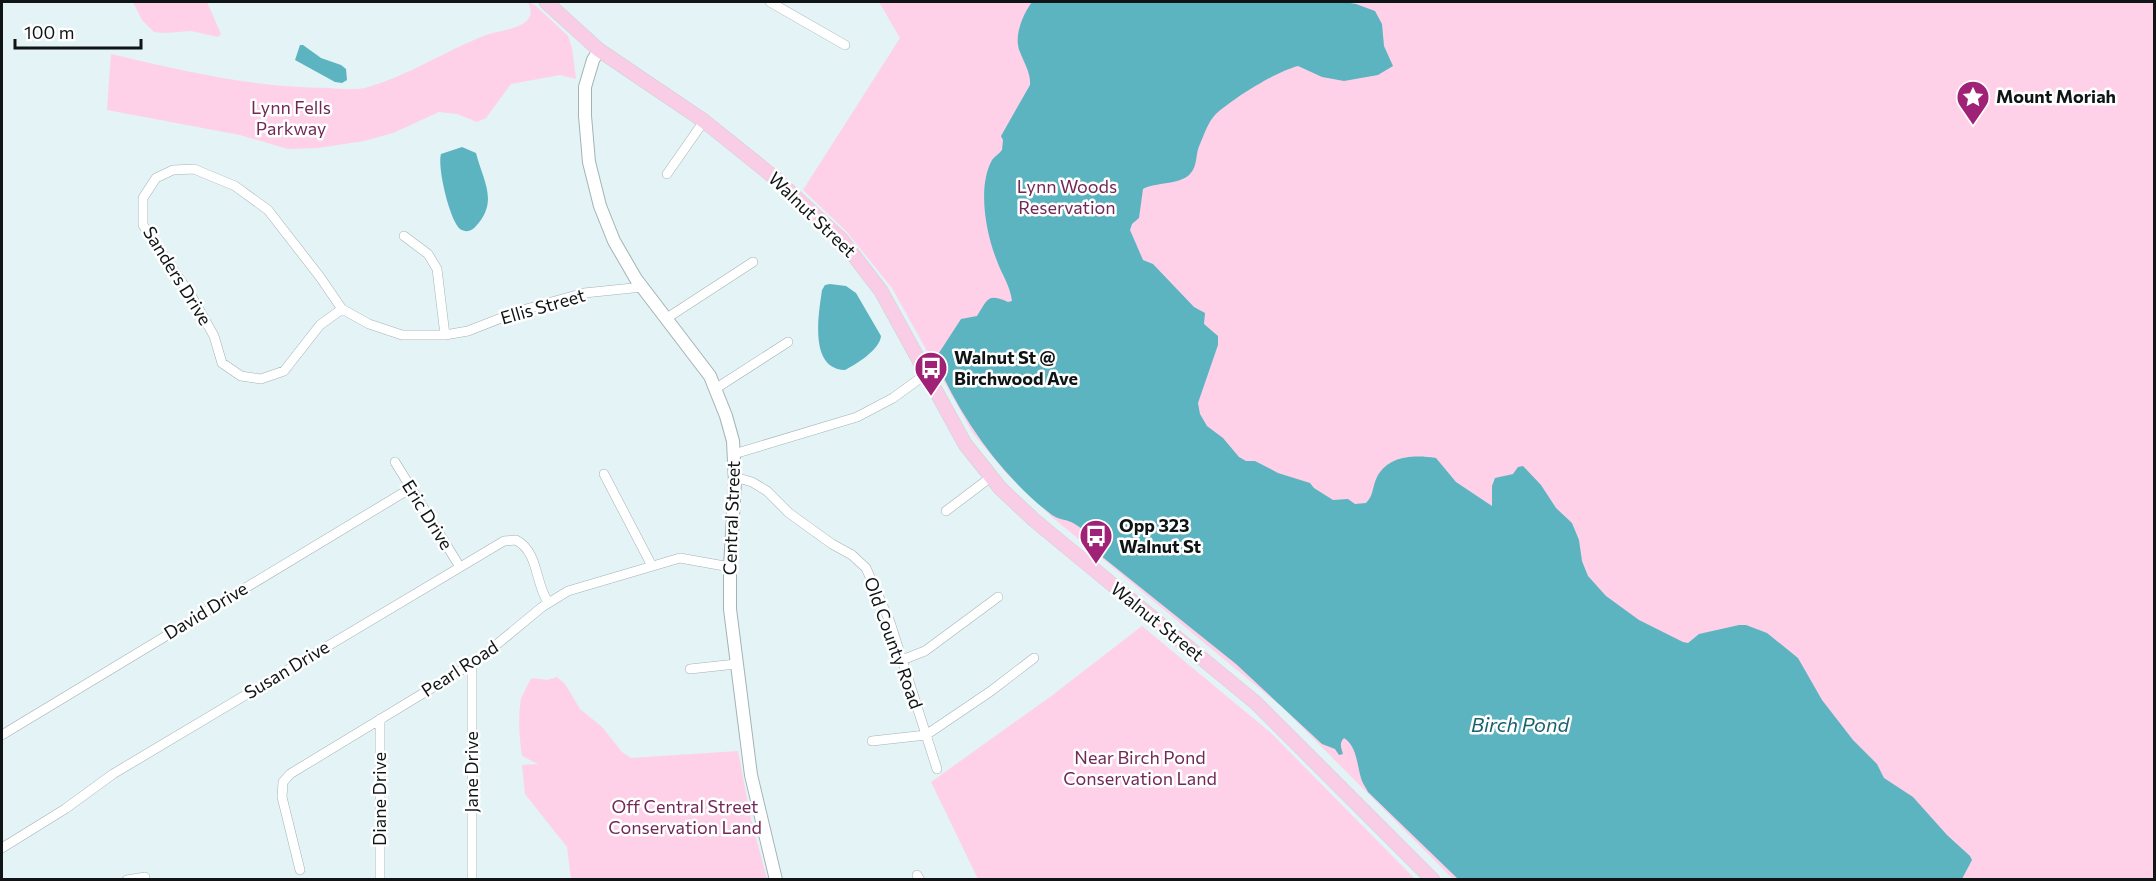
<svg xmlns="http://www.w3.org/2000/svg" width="2156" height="881" font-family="Commissioner,sans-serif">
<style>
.green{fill:#fed1e9}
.water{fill:#5cb4c1}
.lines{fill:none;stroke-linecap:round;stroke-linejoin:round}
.street-casing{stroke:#a3b3b5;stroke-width:10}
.secondary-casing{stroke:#a3b3b5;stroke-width:14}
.primary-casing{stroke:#cfd0d0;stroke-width:15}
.street{stroke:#fff;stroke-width:9}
.secondary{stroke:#fff;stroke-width:12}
.primary{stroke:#facde6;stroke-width:14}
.labels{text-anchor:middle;stroke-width:5;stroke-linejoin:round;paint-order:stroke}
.poi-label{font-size:18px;font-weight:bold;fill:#0f1516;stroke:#fff;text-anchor:start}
.park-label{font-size:18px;fill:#722957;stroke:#fff}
.street-label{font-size:18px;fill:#0f1516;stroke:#fff}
.water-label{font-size:20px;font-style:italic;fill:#19626b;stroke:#fff}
</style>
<rect width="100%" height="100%" fill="#e3f3f6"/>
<path class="green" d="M133,2H207L221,34L218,37L191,31L165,33L154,32L142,20Z
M528,2L535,5L568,36L572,48L576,79L560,75L511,84L486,118L477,122L457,114L439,112L393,133L364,141L318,148L288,149L240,135L107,110L111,54C183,71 255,88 328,88C340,89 353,90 365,88C408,76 445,51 486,35C502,29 541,29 528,2Z
M879,2H2154V879H1453L1283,708L1052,517L1006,473L972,432L892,288L846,231L803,190L900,38Z
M1142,626L1271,733L1415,879H978L931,782L1050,697Z
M557,677L565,684L580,709L602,727L622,752L631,758L738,751L751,819L767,879H571L567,847L525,794L522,765L538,764L522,756C519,736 518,718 521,698C525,692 527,684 532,678L547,680Z"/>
<path class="water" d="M1032,2H1344L1356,4L1375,11L1382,24L1384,46L1393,66L1378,75L1344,81L1322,77L1298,66C1275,72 1232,99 1215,115C1208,122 1204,135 1200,144C1195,154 1198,166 1190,174C1180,185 1155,182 1143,189L1139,218L1132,224L1130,230L1143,260L1153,264L1194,307L1205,313L1204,324L1218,336V345L1198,403L1200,414L1207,426L1223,438L1239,457L1246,461H1255L1278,473L1310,483L1314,488L1333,500L1348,499L1355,504L1366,503C1374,495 1372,487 1377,477C1389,455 1414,455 1436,458L1456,482L1492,506V486L1495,478L1513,474L1518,467L1523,466L1541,485L1556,508L1572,523L1579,540L1582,561L1588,576L1606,596L1639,620L1683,642L1688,643L1699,634L1739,625H1746L1767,633L1798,658L1822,700L1853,740L1877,764L1884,778L1913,797L1947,835L1970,856L1972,860L1962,879H1458L1368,792C1366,787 1362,783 1361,778C1357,765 1357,746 1344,738C1339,743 1341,748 1343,754L1339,755L1335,749L1322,744L1236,664L1100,555L1101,546C1092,539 1083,528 1073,523C1066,519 1059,520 1052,515C1000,475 961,418 935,359L961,319L977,316C988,299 987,293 1008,302L1012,301C1010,285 1002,275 997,261C986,234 977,187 992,160C995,156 999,154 1002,150L1003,140L1001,136L1030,85C1031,73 1024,63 1020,52C1013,37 1023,14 1032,2Z
M303,45L321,58L341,65L346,69L347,80L342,83L335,82L295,60L300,45Z
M462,147L476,153C483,181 499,201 476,226C472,231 466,233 460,229C450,221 437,168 441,154Z
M830,284L846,286L856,293L881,336C880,349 857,364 845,370C808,369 819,312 822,290L825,285Z"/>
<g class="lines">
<g class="street-casing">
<path id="street" d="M770,2L845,45
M667,174L704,121
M404,236L428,254L437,269L445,335
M342,309L320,277L268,210L235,186L194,169L173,170L156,178L143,198V225L192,297L214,336L222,363L241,376L261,379L284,371L320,325L342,309L369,324L402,335H445L468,331L519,311L584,293L643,287
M667,318L753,262
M715,389L788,342
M734,454L857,417L893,398L926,374
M395,462L460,567
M604,474L652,566
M735,477L752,482L767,491L789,513L832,544L852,555L866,568L890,622L937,769
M946,511L991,477
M902,660L925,651L998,597
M690,669L736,664
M380,719V880
M2,735L411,488
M872,741L926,735L991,691L1034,658
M2,848L65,809L113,774L504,541L516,540C539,552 535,584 548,602
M300,870L282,797L283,782L290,774L478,660L542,607L568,591L680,558L730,567
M917,875L920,880
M127,880L145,877
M472,880V664"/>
</g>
<g class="secondary-casing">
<path id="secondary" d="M599,50L593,60L585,87V116L589,162L600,206L614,241L636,279L710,376L726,416L733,441L735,482L730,567V609L751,775L776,880"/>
</g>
<g class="primary-casing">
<path id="primary" d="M546,2L599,50L704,121L775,178L842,240L881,291L965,444L1000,488L1034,520L1256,703L1433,880"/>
</g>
<use href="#street" class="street"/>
<use href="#secondary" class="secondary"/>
<use href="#primary" class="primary"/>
</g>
<defs>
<g id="sight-pin" transform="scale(1.725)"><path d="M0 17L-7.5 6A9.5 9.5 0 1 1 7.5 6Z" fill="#a02276" stroke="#fff"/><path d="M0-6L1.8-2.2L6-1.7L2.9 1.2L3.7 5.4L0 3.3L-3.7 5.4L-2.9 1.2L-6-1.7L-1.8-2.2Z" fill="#fff"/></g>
<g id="bus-pin" transform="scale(1.725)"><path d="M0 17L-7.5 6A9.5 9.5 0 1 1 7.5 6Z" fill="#a02276" stroke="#fff"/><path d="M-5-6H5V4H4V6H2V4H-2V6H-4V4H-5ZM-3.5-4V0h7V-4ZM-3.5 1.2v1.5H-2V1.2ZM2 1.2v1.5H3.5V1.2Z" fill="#fff"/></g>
</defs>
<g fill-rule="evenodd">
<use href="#sight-pin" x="1973" y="97"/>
<use href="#bus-pin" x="931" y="368"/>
<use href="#bus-pin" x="1096" y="536"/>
</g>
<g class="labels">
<g class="poi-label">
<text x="1996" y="103">Mount Moriah</text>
<text x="954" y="364">Walnut St @<tspan x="954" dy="21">Birchwood Ave</tspan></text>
<text x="1119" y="532">Opp 323<tspan x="1119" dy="21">Walnut St</tspan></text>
</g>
<g class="park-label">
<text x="291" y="114">Lynn Fells<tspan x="291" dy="21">Parkway</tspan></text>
<text x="1067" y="193">Lynn Woods<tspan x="1067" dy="21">Reservation</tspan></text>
<text x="1140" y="764">Near Birch Pond<tspan x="1140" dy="21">Conservation Land</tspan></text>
<text x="685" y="813">Off Central Street<tspan x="685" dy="21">Conservation Land</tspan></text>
</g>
<g class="street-label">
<text transform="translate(812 215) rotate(44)" y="6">Walnut Street</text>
<text transform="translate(177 276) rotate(58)" y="6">Sanders Drive</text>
<text transform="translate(543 307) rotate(-16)" y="6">Ellis Street</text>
<text transform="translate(427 515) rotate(58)" y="6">Eric Drive</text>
<text transform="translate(732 518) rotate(-88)" y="6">Central Street</text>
<text transform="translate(206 611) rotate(-31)" y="6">David Drive</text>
<text transform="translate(1157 622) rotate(39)" y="6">Walnut Street</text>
<text transform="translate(893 643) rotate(70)" y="6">Old County Road</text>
<text transform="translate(460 669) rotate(-33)" y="6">Pearl Road</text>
<text transform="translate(287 670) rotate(-31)" y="6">Susan Drive</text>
<text transform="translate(472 772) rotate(-90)" y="6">Jane Drive</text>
<text transform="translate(380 799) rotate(-90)" y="6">Diane Drive</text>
</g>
<g class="water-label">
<text x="1520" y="732">Birch Pond</text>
</g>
</g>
<rect width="2156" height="881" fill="none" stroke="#0f1516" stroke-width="6"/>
<path d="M15 39v9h126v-9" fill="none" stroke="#0f1516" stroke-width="3"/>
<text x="24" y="39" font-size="18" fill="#0f1516" stroke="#ffffff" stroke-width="4.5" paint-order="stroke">100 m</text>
</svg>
